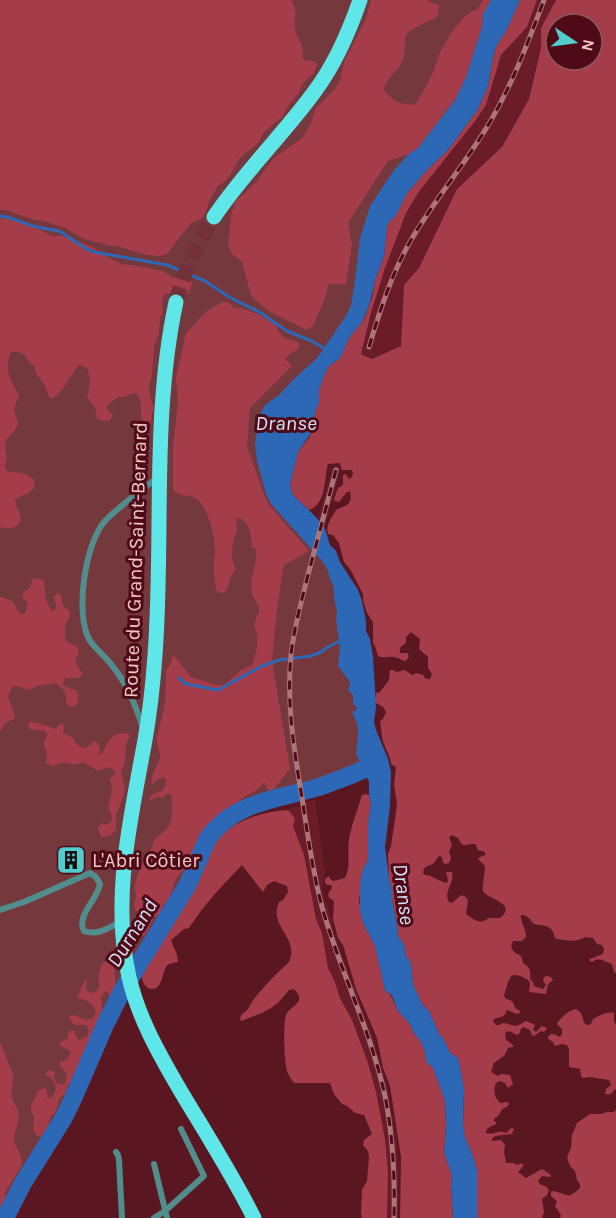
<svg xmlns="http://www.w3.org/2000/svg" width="616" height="1218" font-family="Karla,sans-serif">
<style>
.built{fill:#6a1d29}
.green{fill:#74383d}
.forest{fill:#a43c49;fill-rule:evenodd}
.water{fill:#2d68b6}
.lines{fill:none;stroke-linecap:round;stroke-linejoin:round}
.stream{stroke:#2d68b6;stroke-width:3}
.river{stroke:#2d68b6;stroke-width:18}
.primary-tunnel{stroke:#72313a;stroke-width:15;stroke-dasharray:15 8;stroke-linecap:butt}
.street{stroke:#518d8d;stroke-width:6}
.primary{stroke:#5fe6e8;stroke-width:15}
.rail-casing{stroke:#ac757a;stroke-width:5}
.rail{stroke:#4f0a17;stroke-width:3;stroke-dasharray:9;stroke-linecap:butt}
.labels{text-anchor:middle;stroke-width:6;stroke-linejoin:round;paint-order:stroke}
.street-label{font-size:20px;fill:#f2c7c8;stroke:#4f0a17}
.poi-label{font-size:20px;fill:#f2c7c8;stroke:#4f0a17;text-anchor:start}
.water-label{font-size:21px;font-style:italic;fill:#d4e3f8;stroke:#4f0a17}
</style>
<rect width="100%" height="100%" fill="#5b1721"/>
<path class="built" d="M537,0H556L541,28V48L529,99L502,147L457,189L419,268L404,285L401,346L372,359L361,354L371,313L384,271L406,212L418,193L476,120L486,105L501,55L527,27Z
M333,465L341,468L323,534L316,527Z
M315,799L325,873L322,889L338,945L371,1031L387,1087L395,1130L399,1167L398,1218H387L388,1171L385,1139L376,1093L368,1063L352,1020L340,998L335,982L328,968L322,933L316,919L304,855L293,826L295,818L291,812L287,810Z"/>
<path class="green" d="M0,0H512L353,309L271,452L325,561L343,589L373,757L354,779L302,794L249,805L207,836L169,924L136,961L92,1046L83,1081L44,1159L24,1179L7,1218H0Z"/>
<path class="forest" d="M0,0H291C300,16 293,14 295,28C296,35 300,40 302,46C304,52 301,55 304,60L314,61L317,65L314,73L303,83L298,94L291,102L282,117L264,132L258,143L240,158L231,174L225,181L218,186L210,199L205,214L201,219L191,223L167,254L160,256L146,255L120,247L107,245L84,239L65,228L44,221L34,220L6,210H0Z
M371,0H428V1L439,5L438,14L437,17L411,30L406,35C404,43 406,52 403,60C398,71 386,78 384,89C393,102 400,105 416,104L432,75L440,52L451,33L464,17L471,12L477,10L483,0H491L483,17L482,27L466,77L459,94L418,148L409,154L388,161L348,223L352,245L346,284H328C327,298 318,313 313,326L307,330L270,312L256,301L251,295L242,262L232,254L228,244L231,215L236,201L256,182L273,159L302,138L311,123L315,109L335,89L340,80L344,62L366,19Z
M520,0H537L527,27L501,55L486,105L476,120L418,193L406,213L384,271L371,313L361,354L372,359L401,346L404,285L419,268L457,189L502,147L529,99L541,48V28L556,0H616V973L614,972L612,964C605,962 599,956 592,962L589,960L590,959L603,954L604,949L602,945L597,944L593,938L585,937C577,943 566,940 556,939C554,937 554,934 553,932C550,924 540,926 534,924C530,920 528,914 521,915C520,922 526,928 526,937L522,941H513L511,947L514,952L521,956L523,963C530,967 531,971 530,979L533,982L534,986L543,989L546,985L543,981L544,977L547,976L551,977L553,980L548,984L546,994L529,992L530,982C526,978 516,973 511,976L508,982L504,996L506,999C512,1000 514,1002 515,1008L520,1011V1013L517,1014L507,1010L504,1016L494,1019L493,1021L496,1025H499L503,1023C516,1025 513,1029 526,1021L535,1025L533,1030L536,1032L542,1026L547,1028L544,1032L541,1031L534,1036L532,1035L530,1030L523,1027L521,1029L519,1034L517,1035L509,1031L505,1033L506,1040L513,1045V1047L508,1048L504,1056L494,1063L491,1072L498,1076L501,1074L510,1075L513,1084L508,1088L505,1083L500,1081L496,1083C493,1090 494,1097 500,1103L508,1102L509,1104L507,1107L502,1109L499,1115L494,1119V1121L496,1122V1124L488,1128L486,1131V1133C495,1136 496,1129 506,1133L511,1128L514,1129L512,1134L495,1136L492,1139V1141L501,1140L505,1145L504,1152L506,1163H514L517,1165L521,1163L524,1165L518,1172L526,1178L542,1169L550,1174L551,1176L550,1177L542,1176L538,1181L540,1184L547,1187L549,1191L547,1195L542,1199L544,1212L542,1218H477V1170L471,1151L465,1137L463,1124L464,1088L459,1062L457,1057L450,1053L443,1038L439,1034L429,1011L422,1004L413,984L411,963L406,956L404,945L398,936L397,925L392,899V890L389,878L388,854L391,846L397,805L394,784L396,767L391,764C390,754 383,746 382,736C381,731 381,726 380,721L383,719L386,712L383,707L376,703L375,700L376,693L380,692L389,680L390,670H392L397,672L405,670L412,675L417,673L423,675L426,679H430L432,674L428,668V657L419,649L420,639L411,632L406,637V643C402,646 399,647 400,653H407L409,656L406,661C402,661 399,658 394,657C387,656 386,659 378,656L375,646L373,643V622L367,613L363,600V594L350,569L344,562L339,543L333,535L328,534C325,526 332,517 336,510C346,505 353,506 350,491L346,493L339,502L335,501L334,499L338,488L343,485V475L346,474L349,479L352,477L353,473L352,470H342L340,463L328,464C324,478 327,504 309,510L293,495L290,485L298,452L310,436L315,411L319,403V391L323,378L328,367L340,358L349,338L362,322L365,316L372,298L375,280L384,256L387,226L389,222L396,215L407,193L427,170L448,150L478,109L488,86L493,57L496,47L507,29ZM556,24H592V60H556ZM452,835L458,838C464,850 465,843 474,844L476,845L478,850L485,852V855L480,857L478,859L485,866C485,871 482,889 483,891C488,900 518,903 500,918H489C480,925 474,920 466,914L468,900L466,897L461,895L452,903L449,902C443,892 455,882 452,872H446L448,880L447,883C439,882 433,875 425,875L423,873C424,865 427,867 433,864L438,857L440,856L442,857L443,863L446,864L449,863L451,858L449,852L452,845L449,837Z
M6,218L27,223L52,236H63L91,246L99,252L121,264L128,265H133L163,271L172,277L192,281C190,304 179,291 165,294L162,302L163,313L160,317L159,333L154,347L152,376L149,386L150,397L154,407L152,415L151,423L149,425L141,418V404L137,394L133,393L124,397H118L107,406V409L113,415L110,420L104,421L97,419C96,405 95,408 87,397C90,385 92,378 86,367L79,365C69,377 65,390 52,399L49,397L44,384L37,375L34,366C24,359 27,350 11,352C3,370 11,380 19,395L14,409L18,424L15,430L6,440L5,449L7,457L5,466L7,471L27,474L35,481C33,497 24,492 15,500C15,507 19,508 20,514C24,528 9,530 0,527V219Z
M222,302H228L235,308H242L260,315L275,325L282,336L287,339L298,342L299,347L298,349L291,353L285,359L292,366L250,408L247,447L267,502L309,551L284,565L277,609L272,661L290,769L270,794L264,782C260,790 252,793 244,797C233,805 229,812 215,818L213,824L207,829L198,846L191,856L188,866L176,878L169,899L163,905L160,913L154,918L146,934L144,936L140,937L139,936V920L138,914L134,907L136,895L134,887L135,883L141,864L149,856L154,840L168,828L172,816V796L168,793L163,798L156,797L152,800L149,799C155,788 166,797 166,780L164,777L159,779L153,784L151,783C152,773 158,766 160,756C160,749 156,744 157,737C159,727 162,718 164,709C166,696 166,683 166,670L170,665L173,656L176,658L191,677L217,685H223L228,682L241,670L252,665L257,648V635L254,624L259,611V607L252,594L251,582L256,561V550L252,547C251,535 251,525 240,518L236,519C236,523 237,526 237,529C237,533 234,536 234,539C232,549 230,560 236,569C234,572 231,576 230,579C228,586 229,588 223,593H220L216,590C215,582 214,573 214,566C214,561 215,556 215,551C215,538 209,511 199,501C192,493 182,498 174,491L173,488V446L178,403L176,378L186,333L207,311Z
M35,578L41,579L44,581L46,600L52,611L55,610L56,605L54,597L57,593L60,594L64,607C75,613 68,616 66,625C64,632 65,636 67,642L76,646L79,650C74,667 75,661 83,674L79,678H66L63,682L64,686C74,690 82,689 77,704L72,707L66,704C67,694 64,689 56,683L37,686L30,690L16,686L12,687L8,697L15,716L14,719L5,723L0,732V596L14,602C16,607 17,614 24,614L26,611L28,603L23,599V593L30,588L32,580Z
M31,721C39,724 48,725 55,729L60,724H63L64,727L63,733C65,734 68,735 70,736C78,739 73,747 86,748L94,741L97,742L100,748L99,754H102C108,742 112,729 129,734L130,736L126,744L125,763L121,772L125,788L123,797L116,815V830C111,836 107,838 100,836L98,828L102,823L106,825C116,822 111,814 108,808L112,791L110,779L115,774V771L109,767L98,771L83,762C70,768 72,761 62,763C53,764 56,768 46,763L47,752L44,745V741L47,737V733L45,731L29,729L28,724Z
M366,794L369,795L371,805L368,822V860L363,870L359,901L363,923L375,946L385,991L390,994L398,1011L410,1024L413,1032L421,1042L430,1065L433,1068L439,1084L445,1101L446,1126L444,1153L452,1176L451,1184L453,1218H400L401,1157L390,1086L383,1068L377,1038L356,989L343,945L338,938L333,919L334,902L333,900L329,898L328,894L332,888L331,885H327L325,883V879L329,876L331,880L334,881L345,878C351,867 347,853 349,840C351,826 357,812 361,798L362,795Z
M287,810L290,812L295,818L293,826L304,855L316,919L322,933L328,968L335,982L340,998L352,1020L368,1063L376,1092L385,1139L388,1171L387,1218H362L361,1214L362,1190L367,1181L369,1157L368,1151L363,1145L364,1140L372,1134L364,1115L355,1113L347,1106L342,1104L334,1094L330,1083H294C292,1080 288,1075 287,1071C284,1061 283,1024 286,1015C290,1005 308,1003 294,989L289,990L278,1003L271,1008L262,1013L244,1020L241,1021L240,1018L242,1014C249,1011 249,1005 254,999C264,986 277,973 289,962C300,937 268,927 279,902L283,900L288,892L287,886L274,881L267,885L263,892L242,865C221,887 206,902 189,928L184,929L171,940L177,955L178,962C173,963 168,963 166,967C162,974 162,990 151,989C146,988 143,983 142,979C138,957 162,940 173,924C178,917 181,911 183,903C195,885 200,862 213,845C229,822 260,812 287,810Z
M111,957L115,973V986L119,997L116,1001L110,1000L108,992L105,991L101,997L103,1014L92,1034L86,1050L83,1053L80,1061V1067L76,1075L75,1081L68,1085L66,1093L59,1099L56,1112L50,1117L48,1129L46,1132L40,1136H37L33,1130L34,1117L31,1111V1105L36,1097L37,1091L45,1088L47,1090V1097L50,1098C59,1092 56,1079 47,1076L46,1073L49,1070L55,1072L54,1078L58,1084H64C69,1075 66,1073 60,1066V1062L68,1059L71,1052L60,1045V1042L68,1038V1032L72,1030L74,1031L78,1040L87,1037L89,1031L86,1025H75L72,1023L69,1016L74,1015L86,1020L93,1018L96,1013C94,1001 85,1001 77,997L85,980H87L86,990L91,993L96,992L100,985L98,978L101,965Z
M576,1009C583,1013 582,1017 584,1023L587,1025L591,1024L593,1019C599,1016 607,1011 614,1013V1021L616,1025V1089C611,1091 614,1096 605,1094L606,1089L611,1085L609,1080L590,1077L583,1078L581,1076L580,1069L569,1067V1049L567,1045L562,1044L555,1046L553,1042L548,1039L549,1035L553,1034L560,1037L562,1034V1029L557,1024C560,1018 569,1010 576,1009Z
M0,1042L13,1074C14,1083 10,1090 12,1098C14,1104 19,1109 19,1116C19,1124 14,1132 14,1140C14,1148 24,1153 21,1167L6,1191L4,1205L0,1211Z
M616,1110V1218H560L561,1215L555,1206L557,1201L551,1196V1192L553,1191C567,1193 566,1201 580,1188V1184L577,1180L575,1171L570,1166L567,1157L571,1148L572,1135L577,1123L590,1114H601L607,1112H614Z"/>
<path class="water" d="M491,0H520L507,29L496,47L493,57L488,86L478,109L448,150L427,170L407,193L396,215L389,222L387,227L384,256L375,280L370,303L362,322L349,338L340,358L328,367L323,378L319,391V403L315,411L313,430L298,452L290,485L293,495L316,517L325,529L330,545L336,551L340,562L358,590L362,601L366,621V631L370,639L373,657L376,707L374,722L376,730L388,759L391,772L390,806L385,847L389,878L392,890V899L397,925L398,936L404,945L406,956L411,963L413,984L422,1004L429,1011L439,1034L443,1038L450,1053L457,1057L459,1062L464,1088L463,1124L465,1137L471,1151L477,1170V1218H453L451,1183L452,1176L444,1153L446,1126L445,1101L433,1068L426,1061L425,1053L421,1042L413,1032L410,1024L398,1011L391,994L385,991L375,946L363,923L360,910V884L363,869L368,860V822L371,805L369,795V782L356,754L358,733L357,724L352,711L355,712L357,708L353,704V695L348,690L350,682L338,666L340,649L336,618L337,612L334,597L333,584L330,580L328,571L323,562L271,504L266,494L257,461L255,444L259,416L265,405L279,395L294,379L317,358L346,316L351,305L355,281L360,238L370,206L394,170L409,154L418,148L455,100L466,77L482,27L483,14Z"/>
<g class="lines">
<path class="stream" d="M0,216C13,217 24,224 37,227C45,229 53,229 61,232C73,239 81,248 94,252L167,265L205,281L229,297L261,313L287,331L312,341L327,350
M179,678L186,684L218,690L262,666L279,660L311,656L321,652L328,647L342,640"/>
<path class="river" d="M5,1218L23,1183L63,1119L72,1101L105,1025L121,993L188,884L208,838C235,801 279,799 319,787C339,780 359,772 379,763"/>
<path class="primary-tunnel" d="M176,302C185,269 196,246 214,217"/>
<path class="street" d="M143,728C135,704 127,683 110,663C104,655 94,648 89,639C75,613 85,543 105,521C119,506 141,491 158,477
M0,910L24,902L90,873L96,877L100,884C97,901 76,915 84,931C97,936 108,928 120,922
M116,1152L118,1155L119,1160L122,1218
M154,1164L167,1218
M154,1218L165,1211L204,1176L181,1129"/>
<path class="primary" d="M214,217C244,172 283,135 315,91C335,64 349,32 360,0
M176,302C151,418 164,537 155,655C153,683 150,712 145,740C131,818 111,898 129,977C138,1017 159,1054 180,1090C205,1132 232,1174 254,1218"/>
<g class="rail-casing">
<path id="rail" d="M369,347C380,310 392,273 411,240C435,199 466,163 490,122C513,83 528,42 544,0
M336,470C327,504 318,538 309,571C302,599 294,627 291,655C286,706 295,755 303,804C308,838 313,873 322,907C340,971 371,1031 385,1096C393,1136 395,1177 394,1218"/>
</g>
<use href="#rail" class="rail"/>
</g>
<defs>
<g id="building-square" transform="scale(1.5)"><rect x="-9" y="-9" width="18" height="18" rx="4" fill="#52cdce" stroke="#4f0a17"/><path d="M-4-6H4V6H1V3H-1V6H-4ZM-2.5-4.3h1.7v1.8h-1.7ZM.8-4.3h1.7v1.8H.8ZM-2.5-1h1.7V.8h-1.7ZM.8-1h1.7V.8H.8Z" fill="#111"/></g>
</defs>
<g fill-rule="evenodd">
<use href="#building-square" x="71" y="860"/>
</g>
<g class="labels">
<g class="street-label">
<text transform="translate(135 560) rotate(-88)" y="7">Route du Grand-Saint-Bernard</text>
</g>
<g class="poi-label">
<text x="92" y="867">L'Abri Côtier</text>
</g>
<g class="water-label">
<text x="286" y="430">Dranse</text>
<text transform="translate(404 894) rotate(83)" y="7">Dranse</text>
<text transform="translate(132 933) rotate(-58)" y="7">Durnand</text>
</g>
</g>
<g transform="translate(574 42) rotate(103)"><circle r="28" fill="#4f0a17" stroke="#90565e" stroke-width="1.5"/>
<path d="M0-4.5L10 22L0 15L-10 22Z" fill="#52cdce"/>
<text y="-9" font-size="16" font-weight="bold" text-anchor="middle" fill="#f2c7c8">N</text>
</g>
</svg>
